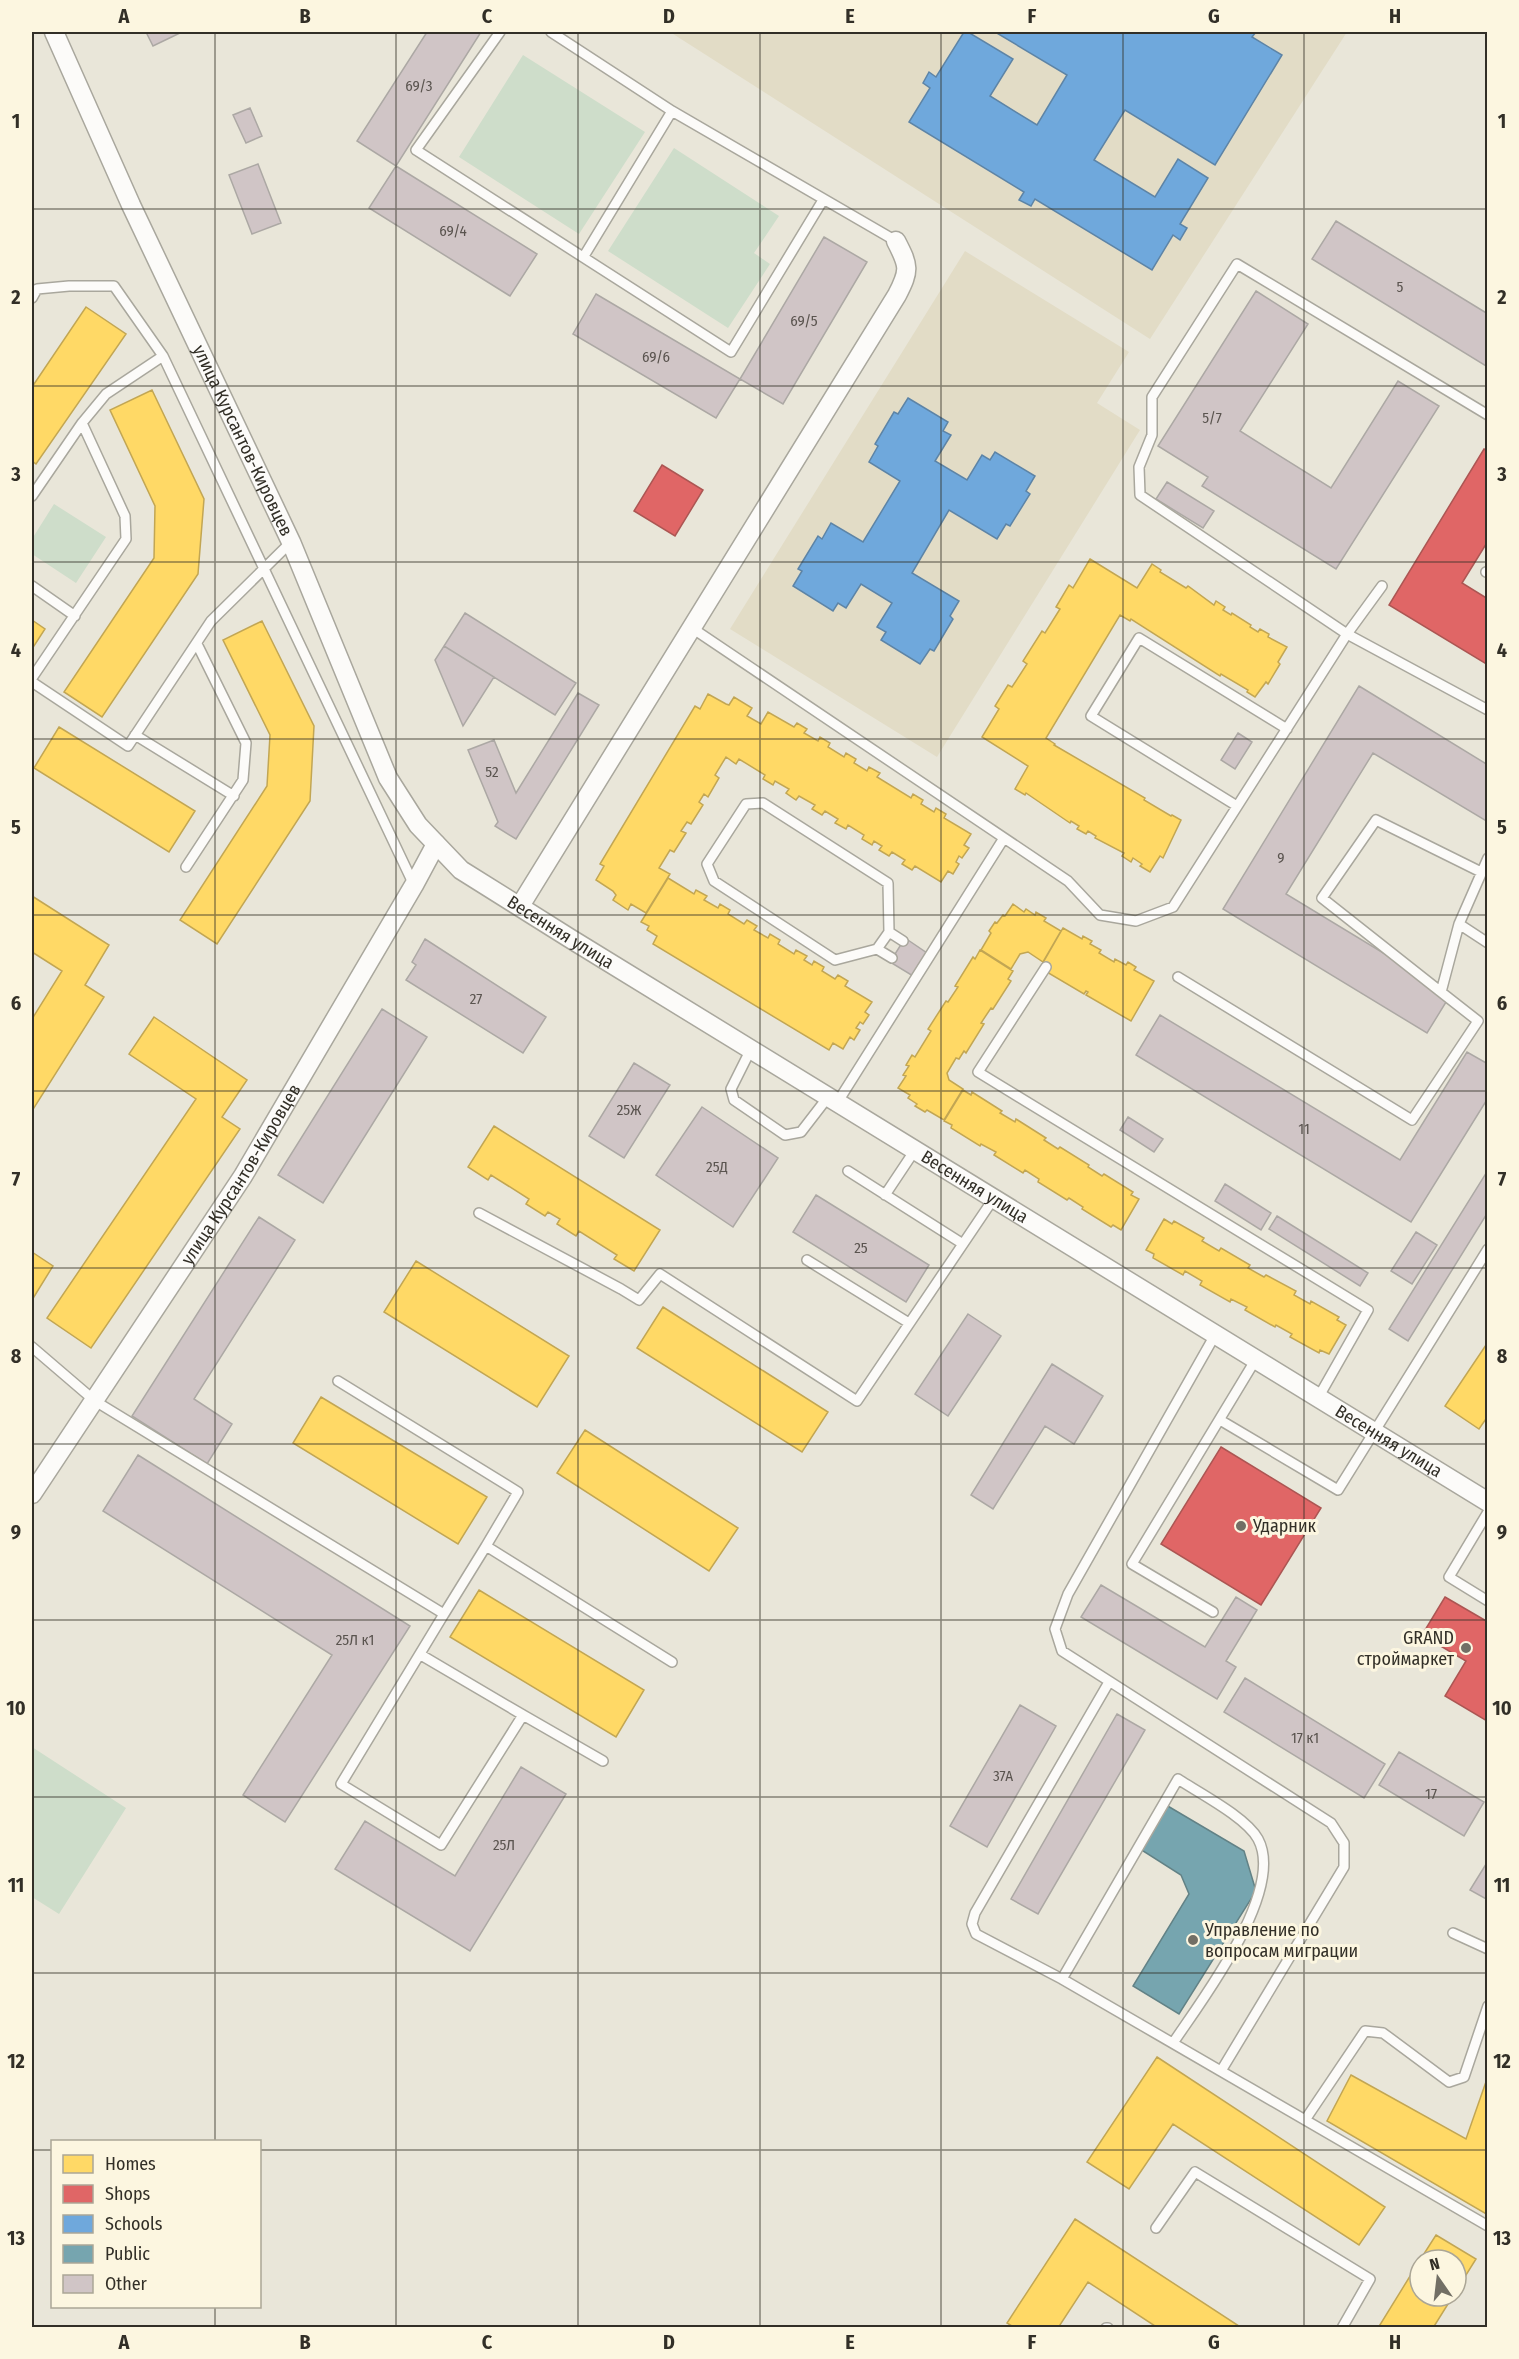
<svg xmlns="http://www.w3.org/2000/svg" width="1519" height="2359" font-family="'Fira Sans Condensed',sans-serif">
<style>
.built{fill:#e2dcc6}
.green{fill:#ceddca}
.homes{fill:#ffd966;stroke:#c2a653;stroke-width:1.5}
.shops{fill:#e06666;stroke:#ac5653;stroke-width:1.5}
.schools{fill:#6fa8dc;stroke:#5d84a6;stroke-width:1.5}
.public{fill:#76a5af;stroke:#628286;stroke-width:1.5}
.building{fill:#d0c5c6;stroke:#aca8a4;stroke-width:1.5}
.lines{fill:none;stroke-linecap:round;stroke-linejoin:round}
.lane-casing{stroke:#a9a79d;stroke-width:12}
.street-casing{stroke:#a9a79d;stroke-width:21}
.lane{stroke:#fcfbf9;stroke-width:9}
.street{stroke:#fcfbf9;stroke-width:18}
.grid{fill:none;stroke:#322f27;stroke-width:1.5;stroke-opacity:0.55}
.poi-dot{fill:#726f65;stroke:#fcf6e0;stroke-width:2}
.labels{text-anchor:middle;stroke-width:6;stroke-linejoin:round;paint-order:stroke}
.number-label{font-size:15px;fill:#5a544f}
.street-label{font-size:18px;fill:#322f27;stroke:#fcf6e0}
.poi-label{font-size:18px;fill:#322f27;stroke:#fcf6e0;text-anchor:start}
.neatline{fill:none;stroke:#322f27;stroke-width:2}
.grid-label{font-size:20px;text-anchor:middle;font-weight:bold;fill:#322f27}
</style>
<rect width="100%" height="100%" fill="#e9e6d9"/>
<path class="built" d="M670,32H1347L1150,339Z
M965,251L1129,352L1097,403L1140,430L937,757L730,629Z"/>
<path class="green" d="M523,55L645,132L579,234L459,157Z
M674,148L779,216L754,253L770,264L728,328L608,251Z
M54,504L106,537L76,583L32,554V539Z
M32,1747L126,1808L59,1914L32,1897Z"/>
<path class="homes" d="M86,307L126,334L36,464L32,461V387Z
M152,390L204,499L198,574L102,717L64,692L154,558L155,506L110,410Z
M1090,559L1137,588L1152,564L1161,570L1160,572L1186,588L1188,586L1214,605L1216,601L1225,607L1223,610L1231,615L1232,613L1251,625L1250,627L1258,632L1260,629L1269,634L1268,637L1287,647L1278,662L1280,664L1268,684L1266,682L1255,697L1247,692L1248,690L1221,674L1220,676L1131,619L1130,621L1120,615L1046,738L1055,744L1054,745L1145,798L1144,800L1171,816L1172,815L1181,820L1163,858L1160,856L1150,872L1140,866L1142,864L1133,858L1131,862L1122,856L1124,853L1095,838L1096,836L1088,831L1086,834L1077,829L1079,826L1071,821L1070,823L1026,793L1025,795L1015,789L1028,766L982,737L999,709L995,706L1008,685L1012,687L1027,664L1023,661L1042,631L1045,633L1060,609L1056,607L1069,585L1073,588Z
M32,620L45,629L32,649Z
M262,621L314,726L310,801L217,944L180,920L267,786L270,735L223,640Z
M708,694L726,704L729,705L734,697L752,708L747,716L761,724L768,712L794,727L797,723L807,729L804,733L818,741L820,737L830,743L828,747L844,757L846,753L856,759L854,763L867,771L869,767L880,773L877,777L911,798L913,794L923,800L921,804L934,812L936,808L946,814L944,818L971,834L964,845L969,848L962,858L959,856L956,862L959,864L953,874L948,871L941,882L915,866L912,870L902,864L905,860L892,852L889,856L879,850L882,846L874,841L872,845L862,839L864,835L848,825L846,829L835,823L838,819L825,811L822,815L812,809L815,805L799,796L796,800L786,793L789,789L775,781L773,785L763,779L765,775L739,759L736,764L726,757L715,775L719,778L708,797L704,794L699,802L703,805L691,824L687,822L681,831L686,833L674,852L670,850L659,868L670,874L646,913L631,904L628,910L613,900L616,895L613,891L596,880L604,866L600,864L695,706L700,709Z
M59,727L195,811L169,852L34,768Z
M668,878L694,894L696,890L707,896L704,900L718,908L720,904L730,910L728,914L744,924L747,920L757,926L754,930L768,938L770,934L780,940L778,944L794,954L796,950L807,956L804,960L812,965L814,961L824,967L822,971L835,979L838,975L848,981L845,986L872,1002L865,1012L869,1015L863,1024L860,1022L856,1028L860,1030L854,1040L850,1037L843,1049L833,1043L829,1050L653,944L657,936L647,930L649,926L641,922Z
M32,896L109,945L85,985L104,997L32,1111V1019L62,971L32,952Z
M1013,904L1024,912L1026,909L1035,915L1036,912L1046,918L1044,921L1061,931L1043,962L1028,952L1020,954L1011,969L981,950L991,933L989,931L995,922L997,923L1003,915L1005,916Z
M1063,928L1082,939L1083,936L1092,941L1090,944L1101,950L1099,953L1114,962L1115,959L1126,965L1128,962L1136,967L1134,970L1154,981L1131,1021L1086,995L1088,992L1086,991L1084,994L1040,968Z
M980,950L1013,971L1008,979L1011,981L993,1009L991,1008L981,1023L984,1024L966,1053L964,1051L959,1059L956,1058L947,1073L949,1080L963,1089L944,1120L927,1110L925,1112L915,1106L917,1104L908,1098L910,1095L898,1088L906,1076L903,1075L909,1066L906,1065L912,1055L915,1057L931,1031L928,1029L946,1001L948,1002L958,987L955,986L973,957L975,959Z
M154,1017L247,1080L222,1117L240,1129L91,1348L47,1318L196,1099L129,1054Z
M963,1090L971,1095L972,1092L1002,1111L1000,1113L1015,1122L1016,1119L1046,1138L1044,1140L1058,1149L1060,1147L1089,1165L1088,1167L1102,1176L1104,1174L1133,1192L1131,1195L1139,1199L1121,1230L1113,1225L1111,1227L1082,1209L1083,1207L1069,1198L1067,1200L1038,1182L1039,1179L1025,1170L1023,1173L994,1155L996,1152L981,1144L980,1146L951,1128L952,1125L944,1121Z
M494,1126L660,1230L634,1271L614,1259L617,1255L579,1231L576,1236L557,1224L560,1219L548,1212L545,1216L526,1204L529,1199L491,1175L488,1180L468,1167Z
M1164,1219L1172,1224L1174,1221L1204,1238L1202,1241L1219,1251L1221,1248L1250,1265L1248,1268L1264,1277L1266,1275L1296,1291L1294,1295L1310,1304L1311,1301L1339,1317L1337,1320L1346,1325L1329,1354L1320,1350L1319,1353L1290,1337L1292,1334L1276,1325L1275,1327L1245,1310L1247,1307L1231,1299L1230,1302L1200,1285L1202,1281L1185,1271L1183,1275L1153,1258L1154,1254L1146,1250Z
M32,1252L53,1266L32,1300Z
M416,1261L569,1356L537,1407L384,1312Z
M663,1307L828,1412L802,1452L637,1348Z
M1488,1342V1416L1479,1429L1445,1406Z
M321,1397L487,1497L458,1544L293,1443Z
M585,1430L738,1528L709,1571L557,1473Z
M479,1590L644,1690L616,1737L450,1637Z
M1157,2057L1385,2207L1359,2245L1173,2124L1129,2189L1087,2162Z
M1351,2075L1466,2139L1488,2076V2215L1327,2121Z
M1075,2219L1242,2328H1158L1088,2282L1058,2328H1015L1007,2323Z
M1436,2235L1476,2259L1456,2291V2260H1420Z
M1420,2260V2296H1453L1433,2328H1378Z"/>
<path class="shops" d="M1484,449L1488,451V541L1462,583L1488,599V665L1389,605Z
M662,465L703,490L675,536L634,511Z
M1221,1447L1321,1508L1261,1605L1161,1544Z
M1445,1597L1488,1622L1487,1721L1445,1696L1466,1661L1422,1635Z"/>
<path class="schools" d="M964,32H968L1013,59L990,96L1037,125L1067,75L995,32H1256L1252,37L1282,55L1215,165L1125,110L1094,160L1155,197L1178,159L1208,178L1180,224L1187,228L1180,240L1173,235L1152,270L1035,199L1031,206L1019,200L1024,192L909,122L930,88L923,83L929,72L936,77Z
M908,398L948,422L943,431L951,435L935,461L967,480L982,455L990,460L995,452L1035,476L1026,491L1030,494L1010,526L1006,524L997,539L949,510L912,573L959,601L950,616L953,619L934,651L930,649L920,664L881,640L886,632L877,627L892,603L861,584L846,608L838,603L833,611L793,586L802,571L798,569L818,536L822,539L831,523L863,542L900,481L869,462L878,446L875,444L894,412L898,414Z"/>
<path class="public" d="M1166,1805L1244,1851L1256,1891L1179,2014L1133,1986L1189,1894L1181,1875L1140,1849Z"/>
<path class="building" d="M146,32H182L153,46Z
M427,32H481L396,166L357,141Z
M250,108L262,136L246,143L233,115Z
M258,164L281,223L252,234L229,175Z
M396,166L537,254L510,296L369,208Z
M1336,221L1488,314L1486,366L1312,259Z
M824,237L867,262L783,404L740,379Z
M1256,291L1308,324L1240,431L1331,488L1398,381L1439,406L1336,569L1202,486L1208,477L1158,446Z
M596,294L740,379L716,418L573,334Z
M1167,482L1214,511L1203,528L1156,499Z
M465,613L576,683L555,715L444,646Z
M444,646L494,677L463,726L435,660Z
M1359,686L1488,765V822L1373,753L1286,894L1451,994L1427,1033L1223,909Z
M578,693L599,705L516,839L495,826L498,822L468,750L494,740L516,793Z
M1238,733L1252,742L1235,769L1221,760Z
M905,938L927,953L913,976L890,962Z
M425,939L546,1017L523,1053L406,980L416,965L412,962Z
M382,1009L427,1037L323,1203L278,1175Z
M1160,1015L1400,1160L1467,1052L1488,1064V1098L1411,1222L1136,1055Z
M634,1063L670,1085L624,1158L589,1136Z
M702,1107L778,1158L733,1227L656,1175Z
M1128,1117L1163,1139L1154,1152L1120,1130Z
M1488,1170V1212L1408,1341L1389,1329Z
M1225,1184L1271,1213L1261,1230L1215,1201Z
M816,1195L929,1265L906,1302L793,1232Z
M1277,1216L1368,1273L1360,1286L1269,1229Z
M259,1217L295,1240L194,1399L232,1424L207,1464L132,1416Z
M1416,1232L1437,1245L1412,1284L1391,1271Z
M968,1314L1001,1336L948,1416L915,1394Z
M1052,1364L1103,1396L1074,1444L1045,1426L993,1509L971,1495Z
M138,1455L410,1626L285,1822L243,1795L332,1655L103,1511Z
M1101,1585L1205,1647L1236,1597L1257,1610L1226,1661L1236,1667L1217,1699L1081,1617Z
M1245,1678L1385,1764L1364,1798L1224,1712Z
M1020,1705L1056,1726L987,1847L950,1826Z
M1117,1714L1145,1730L1038,1914L1011,1899Z
M1399,1752L1484,1802L1464,1836L1379,1785Z
M521,1767L566,1794L470,1951L335,1869L365,1821L455,1876Z
M1488,1861V1900L1470,1890Z"/>
<g class="lines">
<g class="lane-casing">
<path id="lane" d="M500,32L416,150L731,352L823,200
M551,32L672,111L584,256
M672,111L896,241
M32,298L37,289L69,286H114L163,356L414,885
M32,496L82,423L106,394L163,356
M1486,572L1488,573
M32,586L75,616
M1382,586L1347,634L1488,710
M692,628L1068,881L1100,915L1136,921L1173,907L1347,634L1140,495L1139,467L1152,435V397L1237,264L1488,415
M32,678L126,539L125,516L82,423
M32,682L128,746L211,621L291,542
M135,735L234,796
M763,803L888,883L889,932L877,949L835,960L714,881L707,864L746,804Z
M1237,806L1091,716L1139,638L1287,729
M186,867L243,780L246,743L197,644
M1459,924L1488,943
M889,932L903,941
M877,949L892,958
M1046,967L978,1072L1368,1310L1318,1398
M1178,977L1412,1120L1478,1021L1441,992L1459,924L1488,858
M1441,992L1322,898L1376,820L1481,872
M751,1049L731,1089L734,1100L785,1135L801,1132L828,1097
M837,1103L1004,838
M848,1171L963,1244
M885,1195L915,1150
M479,1213L621,1289L639,1300L660,1274L857,1401L994,1198
M807,1260L909,1323
M1215,1335L1068,1594L1055,1629L1062,1651L1331,1823L1344,1843V1867L1221,2071
M32,1347L95,1401L444,1614L486,1546L672,1662
M338,1381L518,1492L486,1546
M1220,1420L1338,1490L1488,1249
M1488,1512L1449,1577L1488,1601
M1213,1612L1132,1564L1256,1359
M421,1655L523,1715L441,1845L341,1784L444,1614
M523,1715L603,1761
M1453,1933L1488,1949
M1062,1979L976,1934L972,1924L975,1913L1109,1682
M1173,2043C1201,2001 1286,1891 1258,1839C1246,1817 1199,1793 1178,1779L1062,1979C1204,2061 1345,2144 1488,2226
M1305,2120L1365,2031L1383,2033L1449,2082L1464,2077L1488,2006
M1156,2228L1195,2172L1370,2279L1342,2328
M1106,2328H1108"/>
</g>
<g class="street-casing">
<g id="street">
<path id="s1" d="M54,32L131,205L291,542L388,778L418,825L461,870L571,939L1488,1502"/>
<path d="M520,906L897,295C910,270 909,266 896,241"/>
<path id="s2" d="M32,1494L243,1176L414,885L436,844"/>
</g>
</g>
<use href="#lane" class="lane"/>
<use href="#street" class="street"/>
</g>
<path class="grid" d="M215,32V2142M396,32V2328M578,32V2328M760,32V2328M941,32V2328M1123,32V2328M1304,32V2328M32,209H1488M32,386H1488M32,562H1488M32,739H1488M32,915H1488M32,1091H1488M32,1268H1488M32,1444H1488M32,1620H1488M32,1797H1488M32,1973H1488M32,2150H52M260,2150H1488M215,2306V2328"/>
<g class="poi-dot">
<circle cx="1241" cy="1526" r="6"/>
<circle cx="1466" cy="1648" r="6"/>
<circle cx="1193" cy="1940" r="6"/>
</g>
<g class="labels">
<g class="number-label">
<text x="419" y="91">69/3</text>
<text x="453" y="236">69/4</text>
<text x="1400" y="292">5</text>
<text x="804" y="326">69/5</text>
<text x="656" y="362">69/6</text>
<text x="1212" y="423">5/7</text>
<text x="492" y="777">52</text>
<text x="1281" y="863">9</text>
<text x="476" y="1004">27</text>
<text x="629" y="1115">25Ж</text>
<text x="1304" y="1134">11</text>
<text x="717" y="1172">25Д</text>
<text x="861" y="1253">25</text>
<text x="355" y="1645">25Л к1</text>
<text x="1305" y="1743">17 к1</text>
<text x="1003" y="1781">37А</text>
<text x="1431" y="1799">17</text>
<text x="504" y="1850">25Л</text>
</g>
<g class="street-label">
<text dy="6" stroke="none"><textPath href="#s1" startOffset="450">улица Курсантов-Кировцев</textPath></text>
<text dy="6" stroke="none"><textPath href="#s1" startOffset="1053">Весенняя улица</textPath></text>
<text dy="6" stroke="none"><textPath href="#s2" startOffset="382">улица Курсантов-Кировцев</textPath></text>
<text dy="6" stroke="none"><textPath href="#s1" startOffset="1539">Весенняя улица</textPath></text>
<text dy="6" stroke="none"><textPath href="#s1" startOffset="2025">Весенняя улица</textPath></text>
</g>
<g class="poi-label">
<text x="1253" y="1532">Ударник</text>
<text x="1454" y="1644" text-anchor="end">GRAND<tspan x="1454" dy="21">строймаркет</tspan></text>
<text x="1205" y="1936">Управление по<tspan x="1205" dy="21">вопросам миграции</tspan></text>
</g>
</g>
<rect width="1519" height="2359" fill="none" stroke="#fcf6e0" stroke-width="66"/>
<rect x="51" y="2140" width="210" height="168" fill="#fcf6e0" stroke="#aba696" stroke-width="1.5"/>
<rect x="63" y="2155" width="30" height="18" fill="#ffd966" stroke="#aba696" stroke-width="1.5"/>
<text x="105" y="2170" font-size="18" fill="#322f27">Homes</text>
<rect x="63" y="2185" width="30" height="18" fill="#e06666" stroke="#aba696" stroke-width="1.5"/>
<text x="105" y="2200" font-size="18" fill="#322f27">Shops</text>
<rect x="63" y="2215" width="30" height="18" fill="#6fa8dc" stroke="#aba696" stroke-width="1.5"/>
<text x="105" y="2230" font-size="18" fill="#322f27">Schools</text>
<rect x="63" y="2245" width="30" height="18" fill="#76a5af" stroke="#aba696" stroke-width="1.5"/>
<text x="105" y="2260" font-size="18" fill="#322f27">Public</text>
<rect x="63" y="2275" width="30" height="18" fill="#d0c5c6" stroke="#aba696" stroke-width="1.5"/>
<text x="105" y="2290" font-size="18" fill="#322f27">Other</text>
<g transform="translate(1438 2278) rotate(346)"><circle r="28" fill="#fcf6e0" stroke="#aba696" stroke-width="1.5"/>
<path d="M0-4.5L10 22L0 15L-10 22Z" fill="#726f65"/>
<text y="-9" font-size="16" font-weight="bold" text-anchor="middle" fill="#322f27">N</text>
</g>
<rect x="33" y="33" width="1453" height="2293" class="neatline"/>
<g class="grid-label">
<text x="124" y="23">A</text>
<text x="305" y="23">B</text>
<text x="487" y="23">C</text>
<text x="669" y="23">D</text>
<text x="850" y="23">E</text>
<text x="1032" y="23">F</text>
<text x="1214" y="23">G</text>
<text x="1395" y="23">H</text>
<text x="16" y="128">1</text>
<text x="1502" y="128">1</text>
<text x="16" y="304">2</text>
<text x="1502" y="304">2</text>
<text x="16" y="481">3</text>
<text x="1502" y="481">3</text>
<text x="16" y="657">4</text>
<text x="1502" y="657">4</text>
<text x="16" y="834">5</text>
<text x="1502" y="834">5</text>
<text x="16" y="1010">6</text>
<text x="1502" y="1010">6</text>
<text x="16" y="1186">7</text>
<text x="1502" y="1186">7</text>
<text x="16" y="1363">8</text>
<text x="1502" y="1363">8</text>
<text x="16" y="1539">9</text>
<text x="1502" y="1539">9</text>
<text x="16" y="1715">10</text>
<text x="1502" y="1715">10</text>
<text x="16" y="1892">11</text>
<text x="1502" y="1892">11</text>
<text x="16" y="2068">12</text>
<text x="1502" y="2068">12</text>
<text x="16" y="2245">13</text>
<text x="1502" y="2245">13</text>
<text x="124" y="2349">A</text>
<text x="305" y="2349">B</text>
<text x="487" y="2349">C</text>
<text x="669" y="2349">D</text>
<text x="850" y="2349">E</text>
<text x="1032" y="2349">F</text>
<text x="1214" y="2349">G</text>
<text x="1395" y="2349">H</text>
</g>
</svg>
